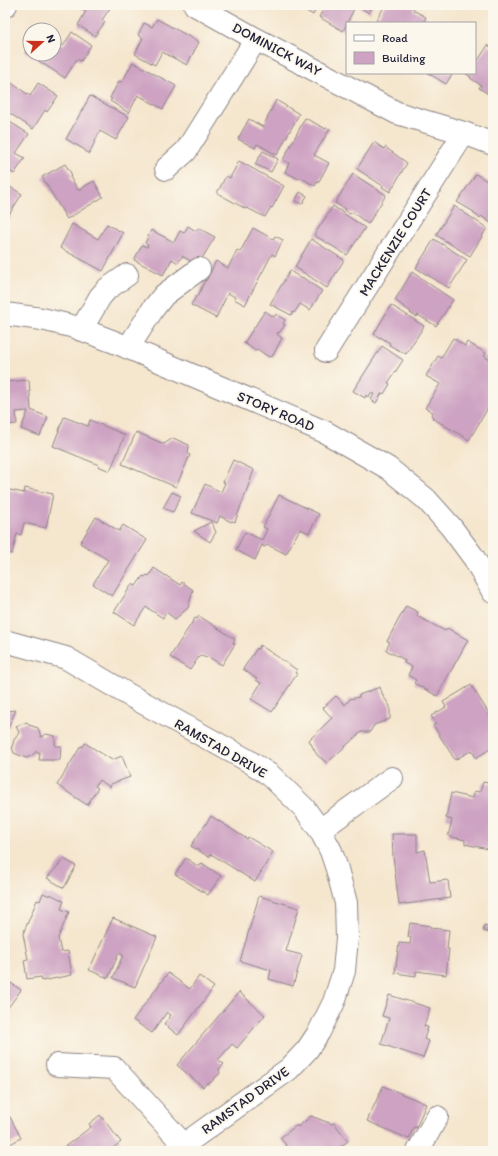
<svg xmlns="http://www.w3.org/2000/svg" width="498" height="1156" font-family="Itim,sans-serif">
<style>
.building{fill:#cda2c2}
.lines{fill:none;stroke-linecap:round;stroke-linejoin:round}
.minor-casing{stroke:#8c8484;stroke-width:24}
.minor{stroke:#fff;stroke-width:22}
.labels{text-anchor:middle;stroke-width:4;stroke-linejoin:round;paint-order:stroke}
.street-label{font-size:14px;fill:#22223b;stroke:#fbf7ec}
</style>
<rect width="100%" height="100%" fill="#fbf7ec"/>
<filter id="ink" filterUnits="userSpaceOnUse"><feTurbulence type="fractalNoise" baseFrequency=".025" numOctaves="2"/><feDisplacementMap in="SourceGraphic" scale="8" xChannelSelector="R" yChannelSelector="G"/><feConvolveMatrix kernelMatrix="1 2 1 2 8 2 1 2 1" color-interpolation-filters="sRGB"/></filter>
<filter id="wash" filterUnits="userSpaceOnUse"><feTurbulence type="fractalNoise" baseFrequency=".012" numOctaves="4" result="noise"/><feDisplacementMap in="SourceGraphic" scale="16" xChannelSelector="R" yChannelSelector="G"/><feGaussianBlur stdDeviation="0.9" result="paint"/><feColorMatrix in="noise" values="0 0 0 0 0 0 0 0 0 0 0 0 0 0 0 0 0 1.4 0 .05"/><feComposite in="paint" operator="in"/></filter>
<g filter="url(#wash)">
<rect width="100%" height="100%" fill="#f5e6ce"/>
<g id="blocks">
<path class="building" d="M76,5H112L102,20L105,22L95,36L78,25L86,11Z
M296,5H318L313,15Z
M326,5H373L369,13L356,5L343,31L319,17Z
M385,5H416L413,10L426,17L423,23H375Z
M157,19L199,42L187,65L162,52L155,65L135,54L143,38L138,35L144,23L152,27Z
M72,32L91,45L81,61L77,59L65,78L25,52L30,44V54H54V40L63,46Z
M488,45L493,49V97L479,88L481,85L470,78L471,77L465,73H475V65Z
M133,62L176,86L163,109L138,95L129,113L110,101L112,99L110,98L119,81L122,82Z
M428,73H453L446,84Z
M6,79L30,96L38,83L58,96L47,112L45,110L33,129L5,110V81Z
M90,96L129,117L116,140L100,131L89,154L85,151V150L66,139Z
M276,100L299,114L277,155L257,144L255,148L238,139L249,119L263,127Z
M305,118L326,129V128L330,129L314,155L329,163L318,183L317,182L315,186L300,177L299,179L285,172L289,163L283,160Z
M5,119L29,134L16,153L25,158L14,174L8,170L5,175Z
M374,142L384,149L385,147L407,163L390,192L382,187L383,186L357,169Z
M263,151L278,159L271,172L255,164Z
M239,161L284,186L272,208L271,207L265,217L247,208L246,209L217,193L226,176L230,178Z
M65,164L72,175L70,177L78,190L94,181L103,197L67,219L42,177Z
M353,174L386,195L368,224L352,212L350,214L344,210L345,209L335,203Z
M476,174L490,183L492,182L493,183V219L491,223L481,216L480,218L473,213L474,212L457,202Z
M5,184L22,194L5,221Z
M300,192L307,196L302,204L295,201Z
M333,206L365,228L347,255L314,235Z
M454,206L487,228L470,256L436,235Z
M72,224L98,239L107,224L123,233L103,271L60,248Z
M188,226L196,231L198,228L215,237L198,265L182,256L178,263L172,259L163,275L134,260L142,245L147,247L148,245L145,243L151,230L174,242L180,231L184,233Z
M253,228L273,239L275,236L283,240L275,256L272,254L245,305L234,299L235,297L228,293L216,318L191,305L197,295L198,296L205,280L206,281L216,261L228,268L237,250L240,252Z
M311,239L344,260L327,288L295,267Z
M434,239L467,260L449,288L416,268Z
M290,271L301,278L302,277L322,291L310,310L300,304L294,313L293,312L291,315L270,304Z
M412,272L453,300L436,326L418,315L417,317L410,313L411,312L395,300Z
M391,305L424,326L406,354L389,345L390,343L380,337V338L374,334Z
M265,311L274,317L276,314L285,320L283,324L285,325L279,333L278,332L277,334L282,338L272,357L270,356L269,357L257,349L256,351L244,343Z
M453,338L465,346L467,342L486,353L484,356L493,362V404L491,403L469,440L432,418L433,417L431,415L433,412L425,408L440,384L426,376L438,356L441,358Z
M382,346L403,360L388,383L390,384L384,394L382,393L376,403L371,400L374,394L371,393L368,397L366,395L365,398L353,391Z
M29,380L31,410L48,417L40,436L21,429L28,411L16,412L17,424L5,425V382Z
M64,417L88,426L90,420L125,435L110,471L98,466L99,465L53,446Z
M136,432L164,444L173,438L189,445L188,454L190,455L176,487L122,464Z
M233,460L254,470L235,522L232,521L231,522L220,516L217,523L192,513L205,484L221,492L225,483L223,482Z
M25,488L53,494L46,528L24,523L21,535L17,534L12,554L5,553V489L24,493Z
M172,492L181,496L173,512L163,508Z
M279,495L319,514L309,533L300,529L286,554L268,545L264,547L262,545L255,560L236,550L245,532L262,540L267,529L263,527Z
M96,517L119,531L123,525L147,540L112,596L93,584L108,560L80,543Z
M211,522L216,532L210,542L194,531Z
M154,568L180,585L182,582L193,590L188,608L175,619L166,612L163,618L146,607L134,625L114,612L132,584L136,586L143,576L145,577L147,575L149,576Z
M406,606L418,612L417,616L445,631L447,628L468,640L437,696L414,683L416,680L408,675L412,667L404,663L405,660L386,650L390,642L387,641Z
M199,616L235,639L233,643L235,644L222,665L207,656L206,658L200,655L190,670L170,657L195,618L197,619Z
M260,645L297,670L295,673L297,674L272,712L251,699L261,683L256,680L257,679L243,669L257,648L258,649Z
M471,685L493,720V747L476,758L472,750L455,760L433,725L436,724L431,716L446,707L443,702Z
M380,687L383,696L390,706V719L374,725L370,732H361L327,763L317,755L309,740L332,718L323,708L336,696L345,705L350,699L359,697V695Z
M16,710L8,728H5V711Z
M27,722L29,725L38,728L41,737L46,734L55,736V746H61L60,760H39L40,752L37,753V751L31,756L26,758L14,753L12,747L14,740L19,733L16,726Z
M85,743L112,760L122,756L130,777L111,784L110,787L99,780L95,786L98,788L87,805L57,785L81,746L83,747Z
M483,782L493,784V850L465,844V840L448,836L452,820L446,818L451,793L473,798L474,791L480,792Z
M211,816L247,839L248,837L273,852L255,882L211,854L209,857L191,846Z
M392,834H417V852L425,850L430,882L448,880L450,898L399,905L393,856Z
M186,858L199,867L202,863L221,876L208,895L175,874Z
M64,859L76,866L64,888L47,878Z
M43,893L50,896V894L64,901L61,909L69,912L58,938L61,952L68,951L72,975L42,981L41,977L27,979L24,960L28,959L23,934L37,900L40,901Z
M259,896L299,908L286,951L302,955L293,986L269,979L271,970L240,961Z
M113,918L157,937L135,987L113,978L123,955L119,953L108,978L89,970Z
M410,923L431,926L430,928L449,930L447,949H449L446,975L416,971V976L395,973L399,943L410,944L411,937H408Z
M484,925L493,927L492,933L483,931Z
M168,973L190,989L199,976L214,987L178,1035L164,1024L171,1015L167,1012L152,1033L133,1020Z
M5,979L21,990L7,1009L5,1008Z
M239,992L265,1015L237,1048L232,1044L218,1060L224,1064L219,1069L220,1073L210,1083H207L203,1087L177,1065Z
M389,995L430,1008L424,1026L428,1027L424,1039L429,1041L423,1058L381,1044L389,1018L382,1016Z
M383,1086L426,1104L416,1128L414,1127L409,1139L367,1121Z
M100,1115L121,1142L109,1151H59L91,1127L89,1124Z
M311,1116L332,1124L334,1123L348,1141L337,1149L339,1151H291L280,1138L297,1125L298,1127Z
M10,1117L21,1138L5,1147V1119Z"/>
</g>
</g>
<g filter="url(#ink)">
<use href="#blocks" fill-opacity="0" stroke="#8c8484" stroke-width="1"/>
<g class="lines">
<g class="minor-casing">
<path id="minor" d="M195,5L256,39L397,113L464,133L493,144
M5,6L6,5
M166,169L186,151L256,39
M5,314L42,319L75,327L117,343L325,432L388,468L426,499L451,527L474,558L493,592
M81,330L100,297L107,289L127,275
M128,348L153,309L164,295L199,269
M326,351L464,133
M5,641L66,658L129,695L247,760L270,775L304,808L320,830L331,851L337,869L346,903L347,938L344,971L334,1002L319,1032L307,1050L289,1069L175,1151
M320,830L392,778
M57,1065L114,1068L183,1144
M418,1151L437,1117"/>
</g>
<use href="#minor" class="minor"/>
</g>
</g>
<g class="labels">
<g class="street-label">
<text transform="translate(277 49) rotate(28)" y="5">DOMINICK WAY</text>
<text transform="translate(395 242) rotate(-58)" y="5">MACKENZIE COURT</text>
<text transform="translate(276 411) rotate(23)" y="5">STORY ROAD</text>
<text transform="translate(221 748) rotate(30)" y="5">RAMSTAD DRIVE</text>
<text transform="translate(245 1100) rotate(-36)" y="5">RAMSTAD DRIVE</text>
</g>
</g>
<rect width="498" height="1156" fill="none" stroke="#fbf7ec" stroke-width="20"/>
<rect x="346" y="22" width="130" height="52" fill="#fbf7ec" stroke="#a4a2a5"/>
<rect x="354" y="35" width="20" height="6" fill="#ffffff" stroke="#a4a2a5"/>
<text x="382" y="42" font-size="12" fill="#22223b">Road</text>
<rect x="354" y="52" width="20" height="12" fill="#cda2c2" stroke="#a4a2a5"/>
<text x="382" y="62" font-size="12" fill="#22223b">Building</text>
<g transform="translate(42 42) rotate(69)"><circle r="19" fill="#fbf7ec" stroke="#a4a2a5"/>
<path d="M0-3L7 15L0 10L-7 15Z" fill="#c8321e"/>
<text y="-6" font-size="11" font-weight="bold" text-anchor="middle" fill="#22223b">N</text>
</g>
</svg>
